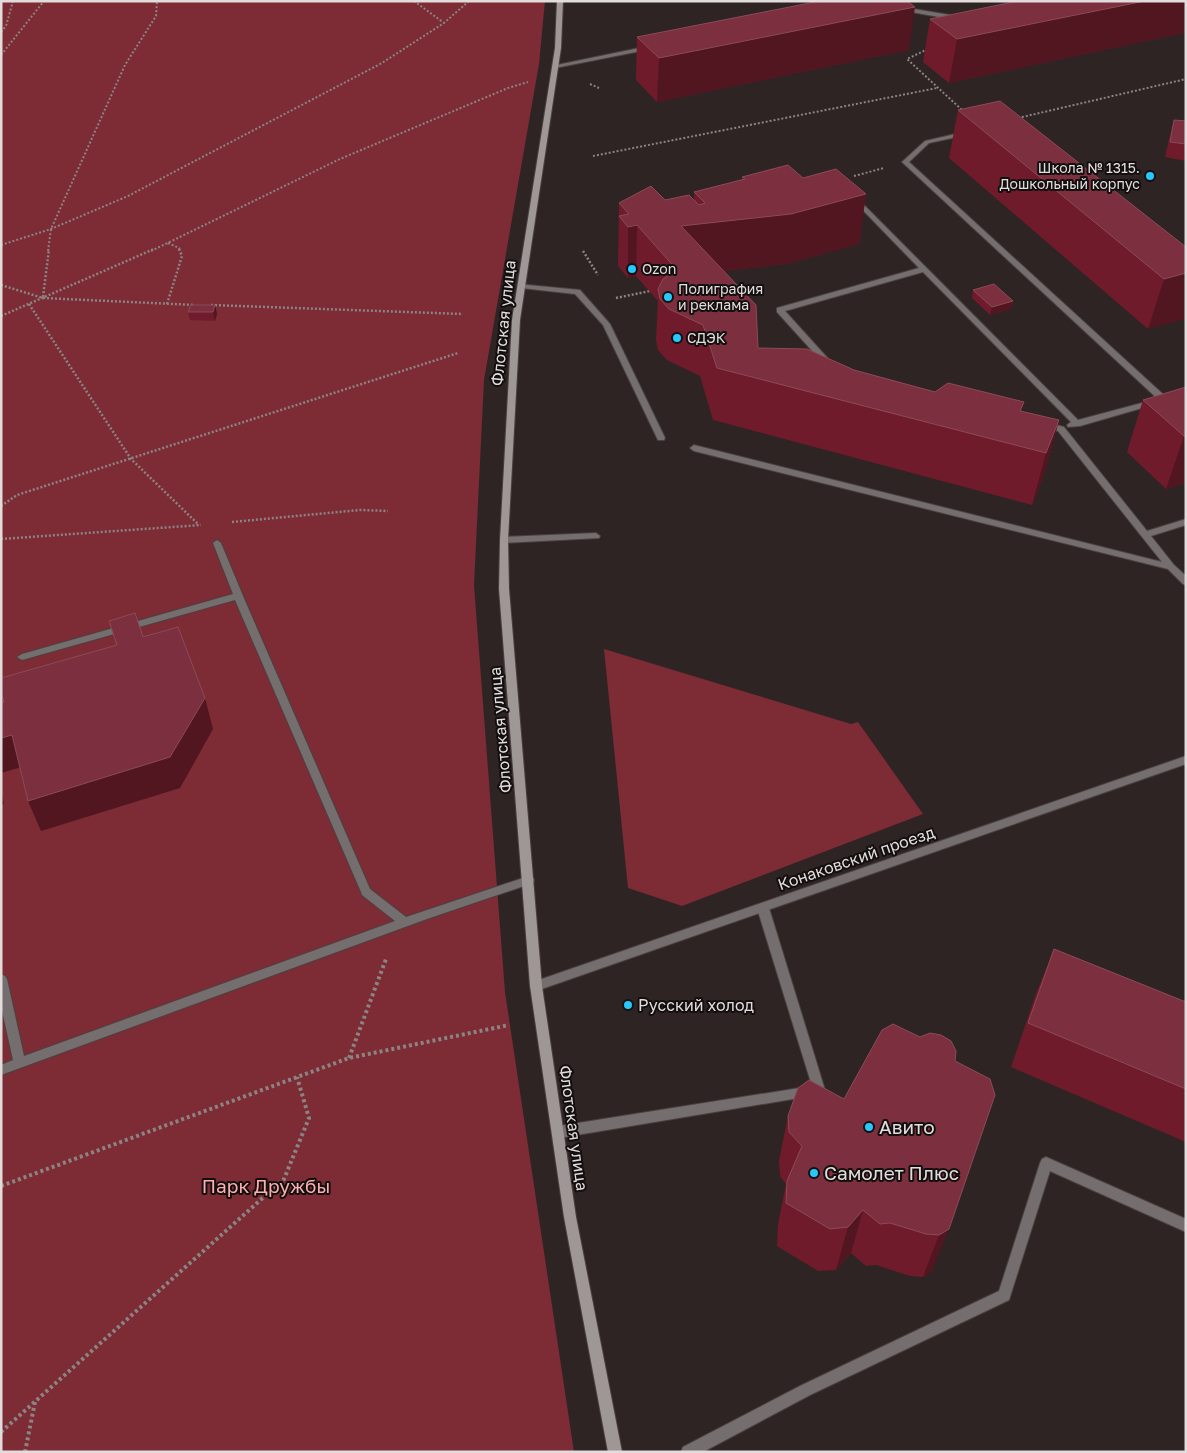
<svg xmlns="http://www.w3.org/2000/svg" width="1187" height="1453" font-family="'Golos Text',sans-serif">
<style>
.green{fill:#7d2b34}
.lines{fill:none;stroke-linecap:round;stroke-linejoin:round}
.lane-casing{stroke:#4c4141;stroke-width:2}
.street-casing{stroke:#4c4141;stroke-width:2}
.secondary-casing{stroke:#4c4141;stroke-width:2}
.path-far2{stroke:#8c8383;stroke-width:2;stroke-dasharray:2 2;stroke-linecap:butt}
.path-far1{stroke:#8c8383;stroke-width:2.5;stroke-dasharray:2 2;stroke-linecap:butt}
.path{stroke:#8c8383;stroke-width:4;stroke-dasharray:3 3;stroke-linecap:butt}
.lane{fill:#746e6e;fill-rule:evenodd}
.street{fill:#746e6e;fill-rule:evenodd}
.secondary{fill:#9f9696;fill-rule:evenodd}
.wall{fill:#701b2b}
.shaded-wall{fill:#511620}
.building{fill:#7c2f3e;stroke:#8c4a57}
.poi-dot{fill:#26c8fe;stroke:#130f0f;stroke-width:2}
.labels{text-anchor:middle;stroke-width:4;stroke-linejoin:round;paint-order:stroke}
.far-poi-label{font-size:14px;fill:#e3dcdc;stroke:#130f0f;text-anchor:start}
.street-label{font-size:16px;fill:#e3dcdc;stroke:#130f0f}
.poi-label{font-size:16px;fill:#e3dcdc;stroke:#130f0f;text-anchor:start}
.near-poi-label{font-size:19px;fill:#e3dcdc;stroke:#130f0f;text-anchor:start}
.near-park-label{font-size:19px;fill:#fcaeb0;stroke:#130f0f}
</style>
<rect width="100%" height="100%" fill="#2f2424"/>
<path class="green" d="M1,1H545L539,64L484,380L474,585L505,992L574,1452H1Z
M604,649L851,724L858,722L923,814L682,906L628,888Z"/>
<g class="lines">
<g class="lane-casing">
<path id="lane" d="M902,7L956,16L959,18L956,20L900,10L899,9Z
M649,46L651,47V49L555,68L552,66Z
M964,132L967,134L966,135L929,143L909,162L1166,397V401H1160L902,162L925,141Z
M855,197L857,198L1078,420L1153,400L1157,402L1156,404L1080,426L1068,427L1067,425L1071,422L923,272L785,311L832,363L831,365H825L777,312V308L919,268L853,200V198Z
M518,284L580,290L610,324L665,438L664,440H658L657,438L603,325L575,294L521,288H518Z
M1045,422L1064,427L1147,531L1186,519V525L1151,536L1174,565L1186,576V585L1183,584L1168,569L694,451L690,448L694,445L1162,562L1058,431L1042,427V423Z
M596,533L600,536L599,538L504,543L500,540L504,537Z
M217,540L221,543L243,596L370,889L406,917L529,876L533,877L534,880L533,883L427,919L1,1075V1065L13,1060L1,1006V974L5,976L7,979L24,1056L395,921L362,895L361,892L235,600L22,660L17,657L22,654L233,594L213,543Z
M763,903L767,905L769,908L825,1090L823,1094L559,1138L555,1136L553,1132L555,1128L559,1126L812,1086L757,908L759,905Z
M1046,1157L1186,1219V1232L1050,1171L1009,1300L810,1395L703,1452H681L683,1447L800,1386L999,1291L1040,1163L1042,1159Z"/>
</g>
<g class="street-casing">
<path id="street" d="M1186,756V764L536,991L532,989L530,986L532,983L536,981Z"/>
</g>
<g class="secondary-casing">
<path id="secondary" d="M557,1H563L561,48L520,320L508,540L509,589L542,986L576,1217L622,1452H608L564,1217L530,986L499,589L500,540L512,320L555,48Z"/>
</g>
<path class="path-far2" d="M414,1L444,23
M1,32L6,26L13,1
M928,49L907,59L962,110
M1,55L44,1
M590,84L599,88
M1018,118L1186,79
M593,156L937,88
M854,176L884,168
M168,243L179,248L180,251
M1,245L51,229L128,196L382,63L444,23L469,1
M48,251L51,229L125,65L156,16L157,1
M151,251L340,159L508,88L528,82"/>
<path class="path-far1" d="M583,251L598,275
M1,285L43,298L195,305
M43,297L49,249
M616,298L650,291
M29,304L131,459L199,525
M167,304L182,256L179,249
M211,305L463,314
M1,316L154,249
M1,506L17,495L458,353
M232,522L360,510L388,511
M1,539L201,525"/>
<path class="path" d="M349,1058L386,959
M1,1186L349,1058L509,1025
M1,1432L284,1179L309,1118L297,1077
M25,1452L35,1402"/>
<use href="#lane" class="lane"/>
<use href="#street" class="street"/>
<use href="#secondary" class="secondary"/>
</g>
<path class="wall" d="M930,19L1184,33L949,83L923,62Z
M637,37L909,50L657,102L636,80Z
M958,110L1186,247L1148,329L949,158Z
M1174,120L1186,121V161L1165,157L1170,135Z
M742,177L803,178L866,194L859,244L786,264L724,271L758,348L854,370L935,392L1022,411L1059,420L1045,472L1032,505L713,420L700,376L667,360L658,350L656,340L658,301L636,276L628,278L618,266L619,203L694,199V192L742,180Z
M973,290L1013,301L1011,309L990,315L972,298Z
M215,305L217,314L215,321L190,320L188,312Z
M1186,387V483L1166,489L1127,452L1143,400Z
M1054,949L1186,1002V1142L1011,1067L1036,994Z
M990,1079L932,1271L923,1277L910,1276L876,1265L866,1266L851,1253L836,1270L818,1271L777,1246L778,1224L786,1184L780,1176L779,1161L788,1116L844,1099Z"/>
<path class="shaded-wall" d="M1145,1H1186V26L1184,33L949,83L957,39Z
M915,7L909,50L657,102L659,58Z
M866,194L859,244L786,264L679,276L681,226Z
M637,225L636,276L628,278V227Z
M1186,273V319L1148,329L1164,279Z
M1013,301L1011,309L990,315L992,307Z
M215,305L217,314L215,321L213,312Z
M1059,420L1045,472L1032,505L1046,453Z
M1184,436H1186V483L1166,489Z
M205,698L213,729L180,788L41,831L28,801Z
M12,735L25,766L1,773V738Z
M1,791L4,804L1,805Z
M863,1210L851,1253L836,1270L848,1227Z
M949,1229L932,1271L923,1277L939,1235Z"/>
<path class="building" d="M820,1H907L915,7L659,58L637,37Z
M1018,1H1145L957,39L930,19Z
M1000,101L1186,247V273L1164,279L958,110Z
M1174,120L1186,121V144L1170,142Z
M788,165L803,178L836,169L866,194L791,214L681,226L756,305L758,348L807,349L854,370L935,392L948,383L1024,402L1020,411L1059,420L1046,453L717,368L703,325L669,309L660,299L658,289L663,279L677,270L637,225L628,227L619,216L629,214L619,203L651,186L665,200L689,195L699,205L705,203L694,192L745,179L742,177Z
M994,284L1013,301L992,307L973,290Z
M191,305H215L213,312H188Z
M1186,387V436H1184L1143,400Z
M135,613L143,637L178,627L205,698L170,757L28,801L12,735L1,738V703L4,702L1,692V678L117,645L109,621Z
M1054,949L1186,1002V1089L1028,1023Z
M893,1024L920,1037L930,1033L941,1035L951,1041L956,1051L955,1061L990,1079L995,1095L949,1229L939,1235L926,1234L890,1223L880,1224L863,1210L848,1227L830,1229L786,1203L787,1181L802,1146L789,1132L788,1116L798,1088L809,1080L844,1099L882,1030Z"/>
<g class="poi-dot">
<circle cx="1150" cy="176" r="5"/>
<circle cx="632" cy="269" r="5"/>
<circle cx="668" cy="297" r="5"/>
<circle cx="677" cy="338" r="5"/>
<circle cx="628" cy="1005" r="5"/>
<circle cx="869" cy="1127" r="5"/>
<circle cx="814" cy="1173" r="5"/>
</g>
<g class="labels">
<g class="far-poi-label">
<text x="1140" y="173" text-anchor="end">Школа № 1315.<tspan x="1140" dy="16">Дошкольный корпус</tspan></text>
<text x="642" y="274">Ozon</text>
<text x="678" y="294">Полиграфия<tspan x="678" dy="16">и реклама</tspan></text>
<text x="687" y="343">СДЭК</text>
</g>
<g class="street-label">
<text transform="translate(503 323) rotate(-84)" y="6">Флотская улица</text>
<text transform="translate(500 730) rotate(-95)" y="6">Флотская улица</text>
<text transform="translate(856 858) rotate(-19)" y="6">Конаковский проезд</text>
<text transform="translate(574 1128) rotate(82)" y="6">Флотская улица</text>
</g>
<g class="poi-label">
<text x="638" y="1011">Русский холод</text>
</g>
<g class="near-poi-label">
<text x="879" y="1134">Авито</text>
<text x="824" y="1180">Самолет Плюс</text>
</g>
<g class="near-park-label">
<text x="266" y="1193">Парк Дружбы</text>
</g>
</g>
<rect width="1187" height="1453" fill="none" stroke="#e3dcdc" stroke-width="5"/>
</svg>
